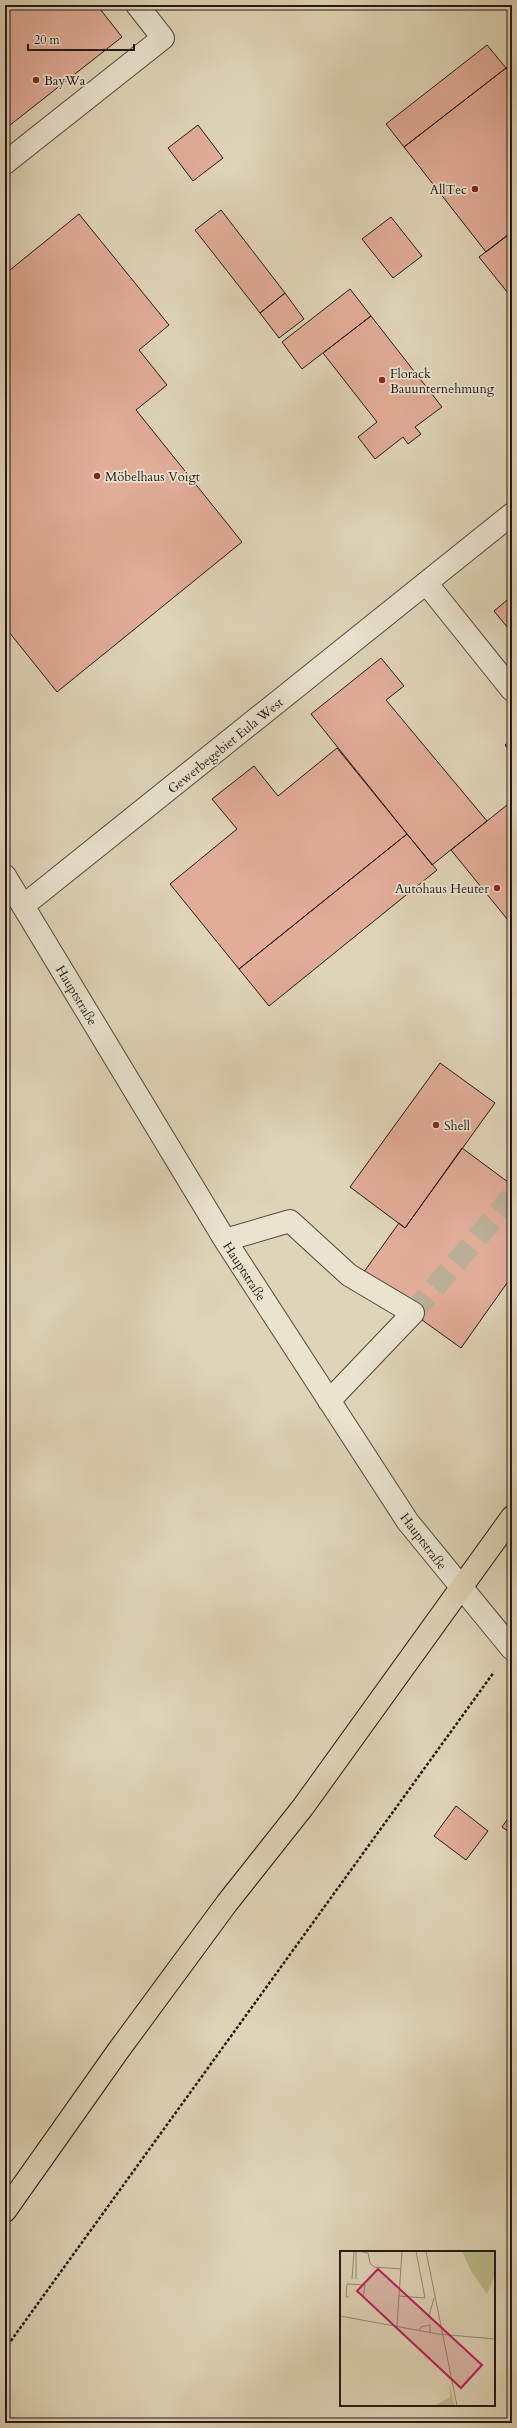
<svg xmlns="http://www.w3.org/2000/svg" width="517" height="2428" font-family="Cardo,serif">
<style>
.building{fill:#e1ac98;stroke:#241912}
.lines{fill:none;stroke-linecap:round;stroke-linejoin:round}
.minor-tunnel{stroke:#baaf96;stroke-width:22;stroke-dasharray:22 11;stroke-linecap:butt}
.minor-casing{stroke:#53483b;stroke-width:24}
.major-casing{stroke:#241912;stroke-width:24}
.path{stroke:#241912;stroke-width:2.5;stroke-dasharray:3 2;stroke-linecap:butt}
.minor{stroke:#eae3d0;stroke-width:22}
.major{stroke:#dfd4b7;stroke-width:22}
.poi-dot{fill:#8f2418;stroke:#eae3d0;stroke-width:1.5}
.labels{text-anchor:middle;stroke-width:3.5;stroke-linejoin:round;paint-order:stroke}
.poi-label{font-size:13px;fill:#241912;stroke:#eae3d0;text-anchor:start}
.street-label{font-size:13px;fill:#241912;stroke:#eae3d0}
.inset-road{fill:none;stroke:#948975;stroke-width:1}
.view{fill:#c2185b;fill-opacity:0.15;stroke:#c2185b;stroke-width:2}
.inset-edge{fill:none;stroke:#241912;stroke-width:2}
</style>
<rect width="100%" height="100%" fill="#dfd4b7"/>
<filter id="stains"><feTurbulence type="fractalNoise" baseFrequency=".005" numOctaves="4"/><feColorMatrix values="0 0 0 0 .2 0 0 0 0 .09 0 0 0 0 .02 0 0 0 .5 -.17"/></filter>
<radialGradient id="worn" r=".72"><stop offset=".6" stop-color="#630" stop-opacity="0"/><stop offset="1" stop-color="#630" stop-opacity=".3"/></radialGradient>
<path class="building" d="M5,5H97L122,37L5,129Z
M487,45L506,68L404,147L386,124Z
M512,63V76L506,68Z
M506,68L512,76V232L486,252L404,147Z
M198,125L223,158L193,181L168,148Z
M221,210L285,293L260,313L195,230Z
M79,214L169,325L139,350L167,385L136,410L242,542L57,692L5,627V274Z
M391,217L422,256L393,278L362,239Z
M509,234L512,238V298L479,257Z
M350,289L371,316L302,369L282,342Z
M285,293L304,319L279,338L260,313Z
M371,316L442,407L415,427L421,434L408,444L403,437L375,459L358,437L377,422L323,353Z
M512,596V633L494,611Z
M381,658L404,686L386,700L487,821L432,865L311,714Z
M512,740V754L505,745Z
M337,748L407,834L239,969L170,884L237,829L212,799L254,766L278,796Z
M512,801V925L451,850Z
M407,834L437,870L269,1006L239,969Z
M440,1063L495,1103L405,1228L350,1187Z
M462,1148L512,1185V1276L461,1348L361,1276L399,1223L405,1228Z
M456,1806L488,1831L466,1860L434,1836Z
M512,1813V1834L502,1827Z"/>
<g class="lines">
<path class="minor-tunnel" d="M413,1313L512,1197"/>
<g class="minor-casing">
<path id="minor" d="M5,163L163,38L137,5
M427,584L512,690
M5,876L225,1240L408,1522L512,1649
M23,906L512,514
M225,1240L290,1221L349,1275L413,1313L329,1401"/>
</g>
<g class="major-casing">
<path id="major" d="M5,2211L118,2051L227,1903L303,1807L512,1517"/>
</g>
<path class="path" d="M5,2349L494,1672"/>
<use href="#minor" class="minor"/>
<use href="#major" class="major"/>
</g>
<g class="poi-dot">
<circle cx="36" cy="80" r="4"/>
<circle cx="475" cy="189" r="4"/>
<circle cx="382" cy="380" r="4"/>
<circle cx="97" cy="476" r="4"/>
<circle cx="497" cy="888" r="4"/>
<circle cx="436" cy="1125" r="4"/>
</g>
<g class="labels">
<g class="poi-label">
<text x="44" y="85">BayWa</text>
<text x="467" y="194" text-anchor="end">AllTec</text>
<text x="390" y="378">Florack<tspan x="390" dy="15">Bauunternehmung</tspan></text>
<text x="105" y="481">Möbelhaus Voigt</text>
<text x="489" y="893" text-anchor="end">Autohaus Heuter</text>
<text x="444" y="1130">Shell</text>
</g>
<g class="street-label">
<text transform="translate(225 745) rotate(-39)" y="5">Gewerbegebiet Eula West</text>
<text transform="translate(77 995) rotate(59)" y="5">Hauptstraße</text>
<text transform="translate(245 1271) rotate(57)" y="5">Hauptstraße</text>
<text transform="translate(424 1541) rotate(53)" y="5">Hauptstraße</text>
</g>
</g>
<g transform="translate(340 2251)">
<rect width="155" height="155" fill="#dfd4b7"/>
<path d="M122,0H155V24L147,43L131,20ZM109,132L115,155H94L110,146Z" fill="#b9bb89"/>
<path class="inset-road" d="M18,0L28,2L30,12L34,16L61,18M86,0L117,155M12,28L14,0M16,28V0M59,45L85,47L76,0M9,46H6L7,33L25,34L23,47M0,65L98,83L155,88M89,65L94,47M57,75L62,0M79,80L81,76L90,74V82"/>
<path class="view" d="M38,18L142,114L121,137L17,40Z"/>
<rect width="155" height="155" class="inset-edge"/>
</g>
<rect width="517" height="2428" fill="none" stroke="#dfd4b7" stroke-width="20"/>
<rect x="6" y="6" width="505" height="2416" fill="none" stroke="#241912" stroke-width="2"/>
<rect x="10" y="10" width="497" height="2408" fill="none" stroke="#241912"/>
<path d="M28 44v6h106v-6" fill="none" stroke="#241912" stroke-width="2"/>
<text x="34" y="44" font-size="12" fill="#241912" stroke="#eae3d0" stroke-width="3" paint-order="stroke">20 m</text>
<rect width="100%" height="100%" filter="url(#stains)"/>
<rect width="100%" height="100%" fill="url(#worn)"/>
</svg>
